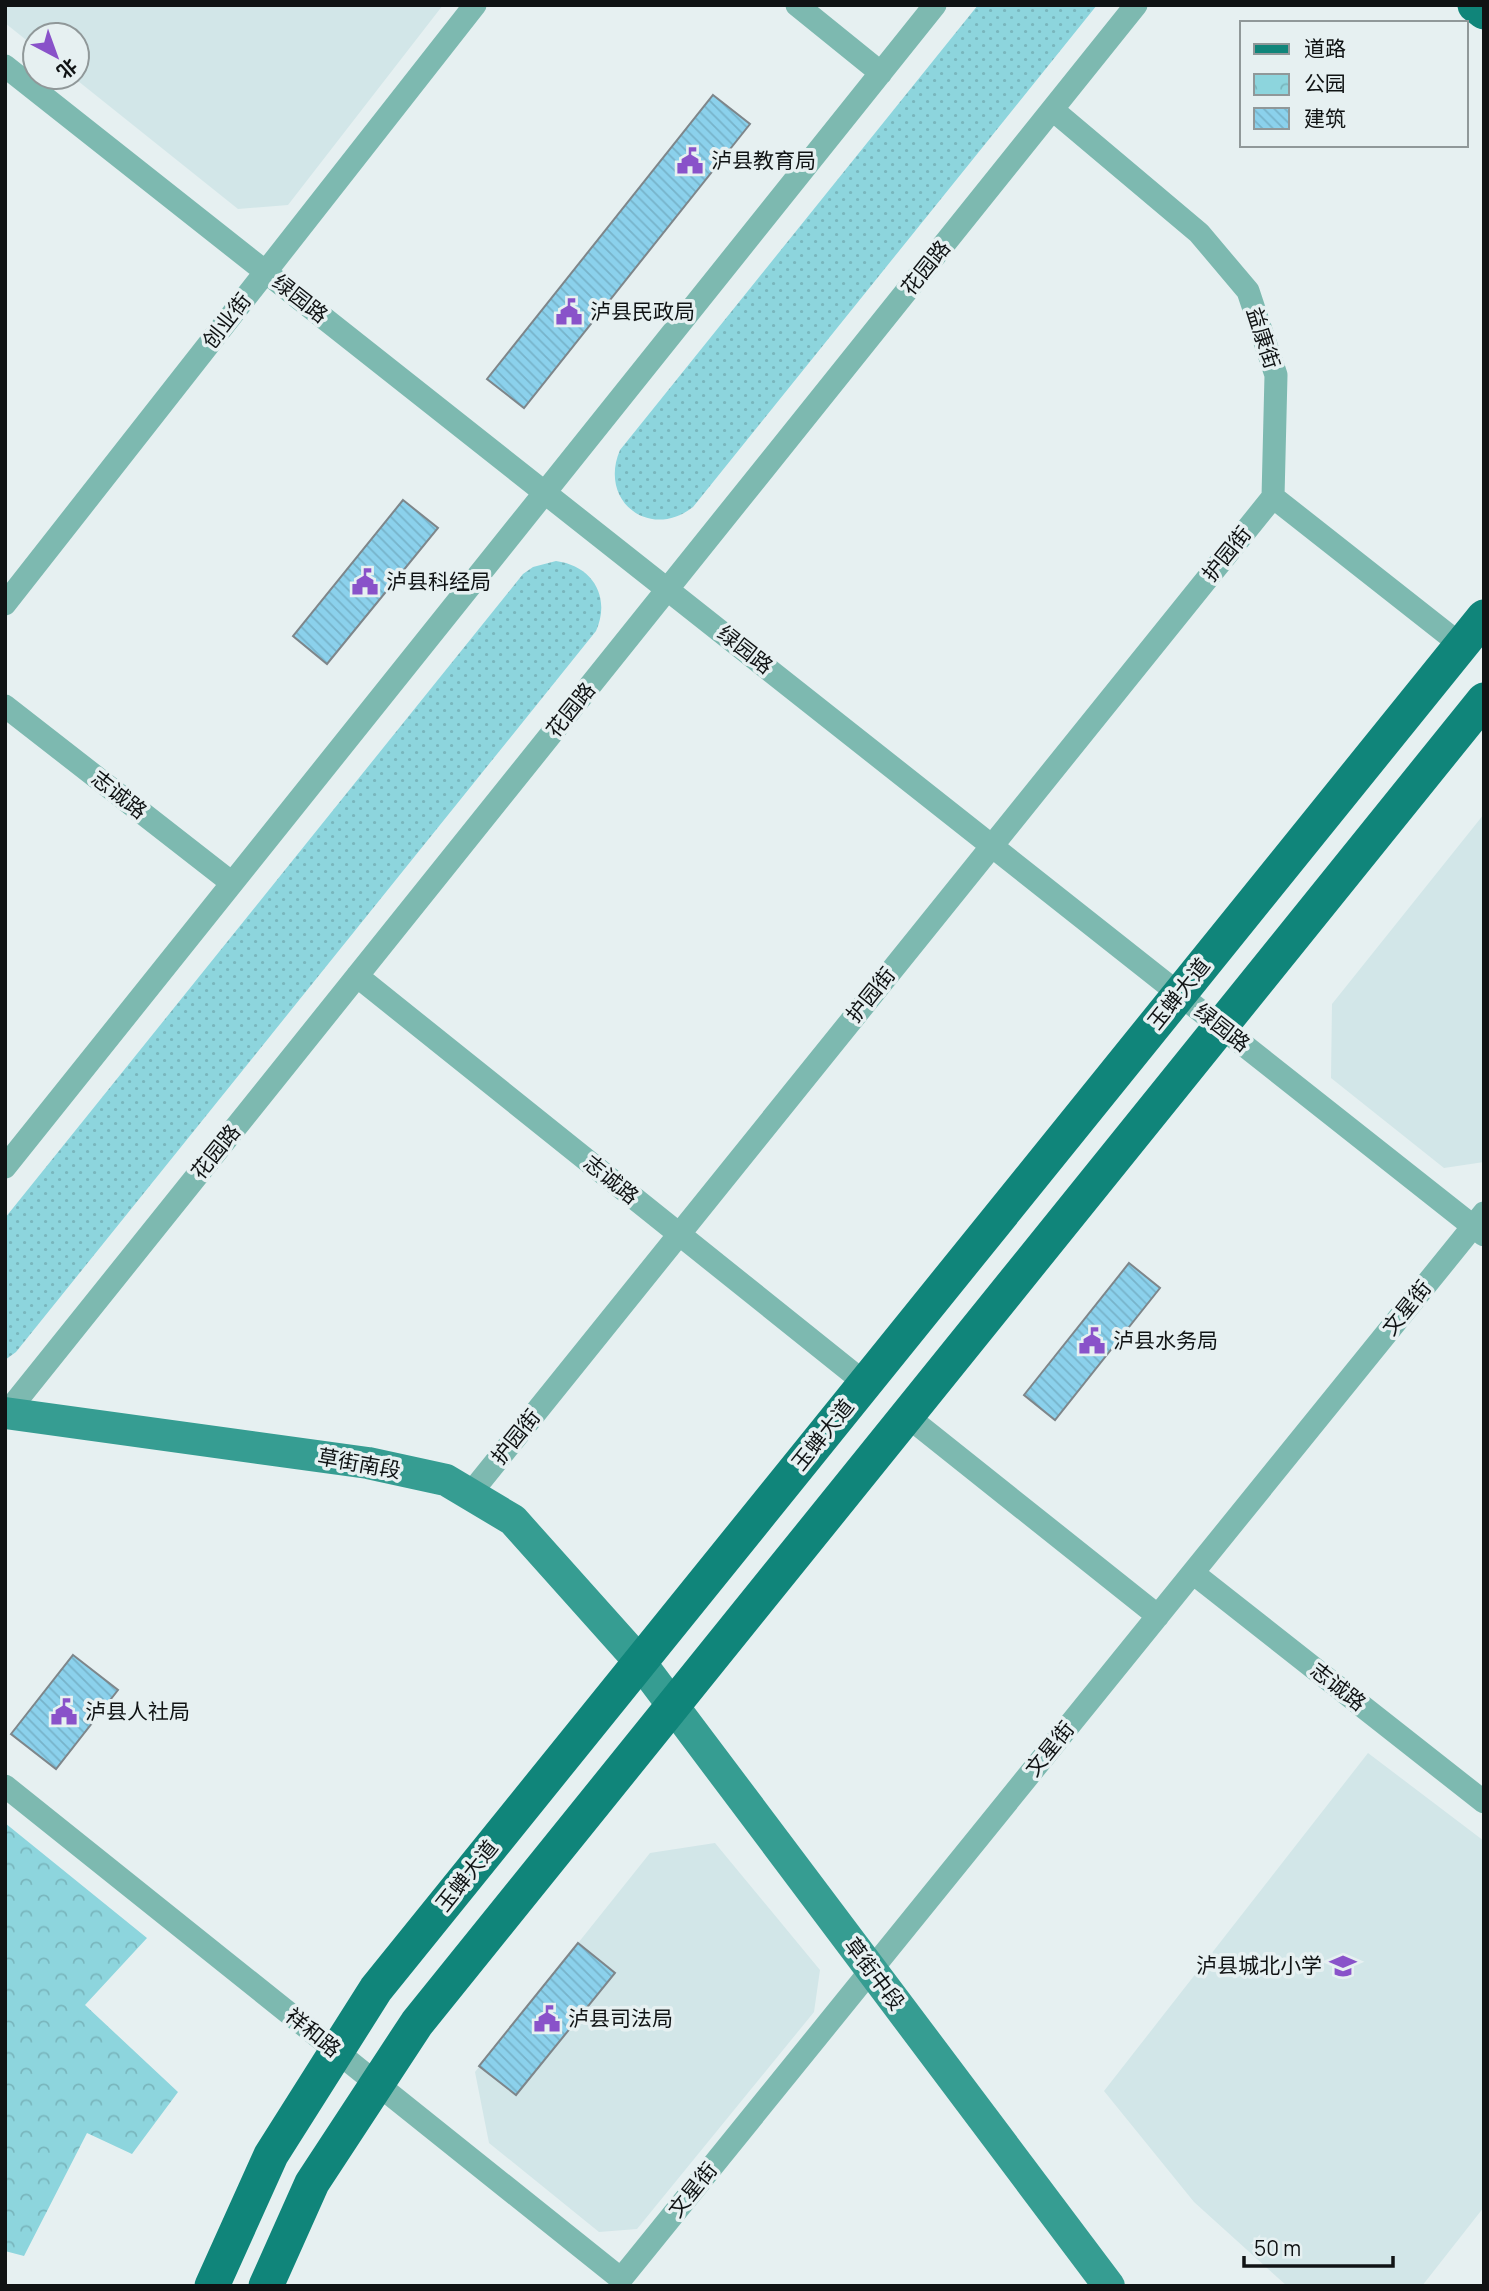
<svg xmlns="http://www.w3.org/2000/svg" width="1489" height="2291" font-family="Manrope,'Noto Sans SC',sans-serif">
<style>
.built{fill:#d2e6e8}
.grass{fill:url(#grass-dots)}
.park{fill:url(#park-crowns)}
.building{fill:url(#building-back-hatch);stroke:#7e868a;stroke-width:2}
.lines{fill:none;stroke-linecap:round;stroke-linejoin:round}
.street{stroke:#7db9b0;stroke-width:23}
.secondary{stroke:#369d92;stroke-width:32}
.primary{stroke:#10857a;stroke-width:35}
.labels{text-anchor:middle;stroke-width:7;stroke-linejoin:round;paint-order:stroke}
.poi-label{font-size:21px;fill:#101314;stroke:#e6f0f1;text-anchor:start}
.street-label{font-size:21px;fill:#101314;stroke:#e6f0f1}
</style>
<defs>
<pattern id="grass-dots" width="8" height="8" patternUnits="userSpaceOnUse" patternTransform="scale(1.75)"><rect width="8" height="8" fill="#8dd5dd"/><path d="M2 2h.1M6 6h.1" fill="none" stroke="#79b6bd" stroke-width="1.8" stroke-linecap="round"/></pattern>
<pattern id="park-crowns" width="20" height="18" patternUnits="userSpaceOnUse" patternTransform="scale(1.75)"><rect width="20" height="18" fill="#8dd5dd"/><path d="M2 6a3 3 0 1 1 6 0M12 15a3 3 0 1 1 6 0" fill="none" stroke="#79b6bd"/></pattern>
<pattern id="building-back-hatch" width="6" height="6" patternUnits="userSpaceOnUse" patternTransform="scale(1.75)"><rect width="6" height="6" fill="#8bd1ec"/><path d="M-1 5l2 2M0 0l6 6M5-1l2 2" fill="none" stroke="#77b3ca"/></pattern>
</defs>
<rect width="100%" height="100%" fill="#e6f0f1"/>
<path class="built" d="M5,5H443L288,205L238,209L73,77H77V35H35V47L5,23Z
M1484,814V1162L1444,1168L1331,1078L1332,1004Z
M1368,1753L1484,1841V2207L1422,2286H1287L1194,2202L1104,2091Z
M715,1843L820,1970L814,2012L637,2229L599,2232L489,2143L475,2072L650,1853Z"/>
<path class="grass" d="M978,5H1097L693,507C650,541 598,501 620,450Z
M556,561C593,566 611,597 596,631L16,1352L5,1360V1218L523,574L533,567Z"/>
<path class="park" d="M5,1823L147,1938L85,2005L178,2092L132,2154L87,2133L24,2256L5,2251Z"/>
<path class="building" d="M713,95L750,124L524,408L487,379Z
M403,500L438,528L327,664L293,636Z
M1129,1263L1160,1288L1055,1420L1024,1395Z
M73,1655L118,1690L56,1769L11,1734Z
M578,1943L615,1973L516,2095L479,2066Z"/>
<g class="lines">
<path class="street" d="M797,5L881,73
M5,66L1484,1235
M1053,110L1199,233L1248,291L1276,375L1273,497L1461,645
M5,604L475,5
M5,706L232,883
M357,976L865,1383
M5,1167L935,5
M5,1415L1136,5
M907,1416L1158,1616
M470,1494L1273,497
M1193,1573L1484,1802
M5,1786L621,2279
M620,2286L621,2279L1484,1213"/>
<path class="secondary" d="M5,1413L368,1463L446,1480L513,1520L640,1662L1109,2286"/>
<path class="primary" d="M1475,5L1484,12
M212,2286L271,2155L376,1989L1484,617
M266,2286L312,2183L417,2023L1484,700"/>
</g>
<defs>
<g id="civic-bare" transform="scale(2.1)"><path d="M-.6-6.5H3V-4.5H.6V-3L4-1V1h2V6H-6V1h2V-1L-.6-3ZM-1.2 2.5V6h2.4V2.5Z" fill="#8952c9" stroke="#e6f0f1" stroke-width="2.5" paint-order="stroke"/></g>
<g id="school-bare" transform="scale(2.1)"><path d="M0-5L7-2L0 1L-7-2ZM-4 1L0 2.5L4 1V4Q0 6-4 4Z" fill="#8952c9" stroke="#e6f0f1" stroke-width="2.5" paint-order="stroke"/></g>
</defs>
<g fill-rule="evenodd">
<use href="#civic-bare" x="690" y="161"/>
<use href="#civic-bare" x="569" y="312"/>
<use href="#civic-bare" x="365" y="582"/>
<use href="#civic-bare" x="1092" y="1341"/>
<use href="#civic-bare" x="64" y="1712"/>
<use href="#school-bare" x="1343" y="1966"/>
<use href="#civic-bare" x="547" y="2019"/>
</g>
<g class="labels">
<g class="poi-label">
<text x="711" y="168">泸县教育局</text>
<text x="590" y="319">泸县民政局</text>
<text x="386" y="589">泸县科经局</text>
<text x="1113" y="1348">泸县水务局</text>
<text x="85" y="1719">泸县人社局</text>
<text x="1322" y="1973" text-anchor="end">泸县城北小学</text>
<text x="568" y="2026">泸县司法局</text>
</g>
<g class="street-label">
<text transform="translate(926 268) rotate(-51)" y="7">花园路</text>
<text transform="translate(300 299) rotate(38)" y="7">绿园路</text>
<text transform="translate(227 321) rotate(-52)" y="7">创业街</text>
<text transform="translate(1263 338) rotate(72)" y="7">益康街</text>
<text transform="translate(1227 554) rotate(-51)" y="7">护园街</text>
<text transform="translate(745 650) rotate(38)" y="7">绿园路</text>
<text transform="translate(571 710) rotate(-51)" y="7">花园路</text>
<text transform="translate(119 795) rotate(38)" y="7">志诚路</text>
<text transform="translate(1179 994) rotate(-51)" y="7">玉蝉大道</text>
<text transform="translate(871 995) rotate(-51)" y="7">护园街</text>
<text transform="translate(1222 1028) rotate(38)" y="7">绿园路</text>
<text transform="translate(216 1152) rotate(-51)" y="7">花园路</text>
<text transform="translate(611 1180) rotate(39)" y="7">志诚路</text>
<text transform="translate(1407 1308) rotate(-51)" y="7">文星街</text>
<text transform="translate(823 1435) rotate(-51)" y="7">玉蝉大道</text>
<text transform="translate(516 1437) rotate(-51)" y="7">护园街</text>
<text transform="translate(359 1464) rotate(10)" y="7">草街南段</text>
<text transform="translate(1338 1687) rotate(38)" y="7">志诚路</text>
<text transform="translate(1050 1749) rotate(-51)" y="7">文星街</text>
<text transform="translate(467 1876) rotate(-51)" y="7">玉蝉大道</text>
<text transform="translate(874 1974) rotate(53)" y="7">草街中段</text>
<text transform="translate(313 2033) rotate(39)" y="7">祥和路</text>
<text transform="translate(693 2190) rotate(-51)" y="7">文星街</text>
</g>
</g>
<rect width="1489" height="2291" fill="none" stroke="#101314" stroke-width="14"/>
<rect x="1240" y="21" width="228" height="126" fill="#e6f0f1" stroke="#909899" stroke-width="2"/>
<rect x="1254" y="44" width="35" height="10" fill="#10857a" stroke="#909899" stroke-width="2"/>
<text x="1304" y="56" font-size="21" fill="#101314">道路</text>
<rect x="1254" y="74" width="35" height="21" fill="url(#park-crowns)" stroke="#909899" stroke-width="2"/>
<text x="1304" y="91" font-size="21" fill="#101314">公园</text>
<rect x="1254" y="108" width="35" height="21" fill="url(#building-back-hatch)" stroke="#909899" stroke-width="2"/>
<text x="1304" y="126" font-size="21" fill="#101314">建筑</text>
<g transform="translate(56 56) rotate(139)"><circle r="33" fill="#e6f0f1" stroke="#909899" stroke-width="2"/>
<path d="M0-5L12 26L0 18L-12 26Z" fill="#8952c9"/>
<text y="-10" font-size="19" font-weight="bold" text-anchor="middle" fill="#101314">北</text>
</g>
<path d="M1244 2256v10h149v-10" fill="none" stroke="#101314" stroke-width="3.5"/>
<text x="1254" y="2256" font-size="21" fill="#101314" stroke="#e6f0f1" stroke-width="5" paint-order="stroke">50 m</text>
</svg>
